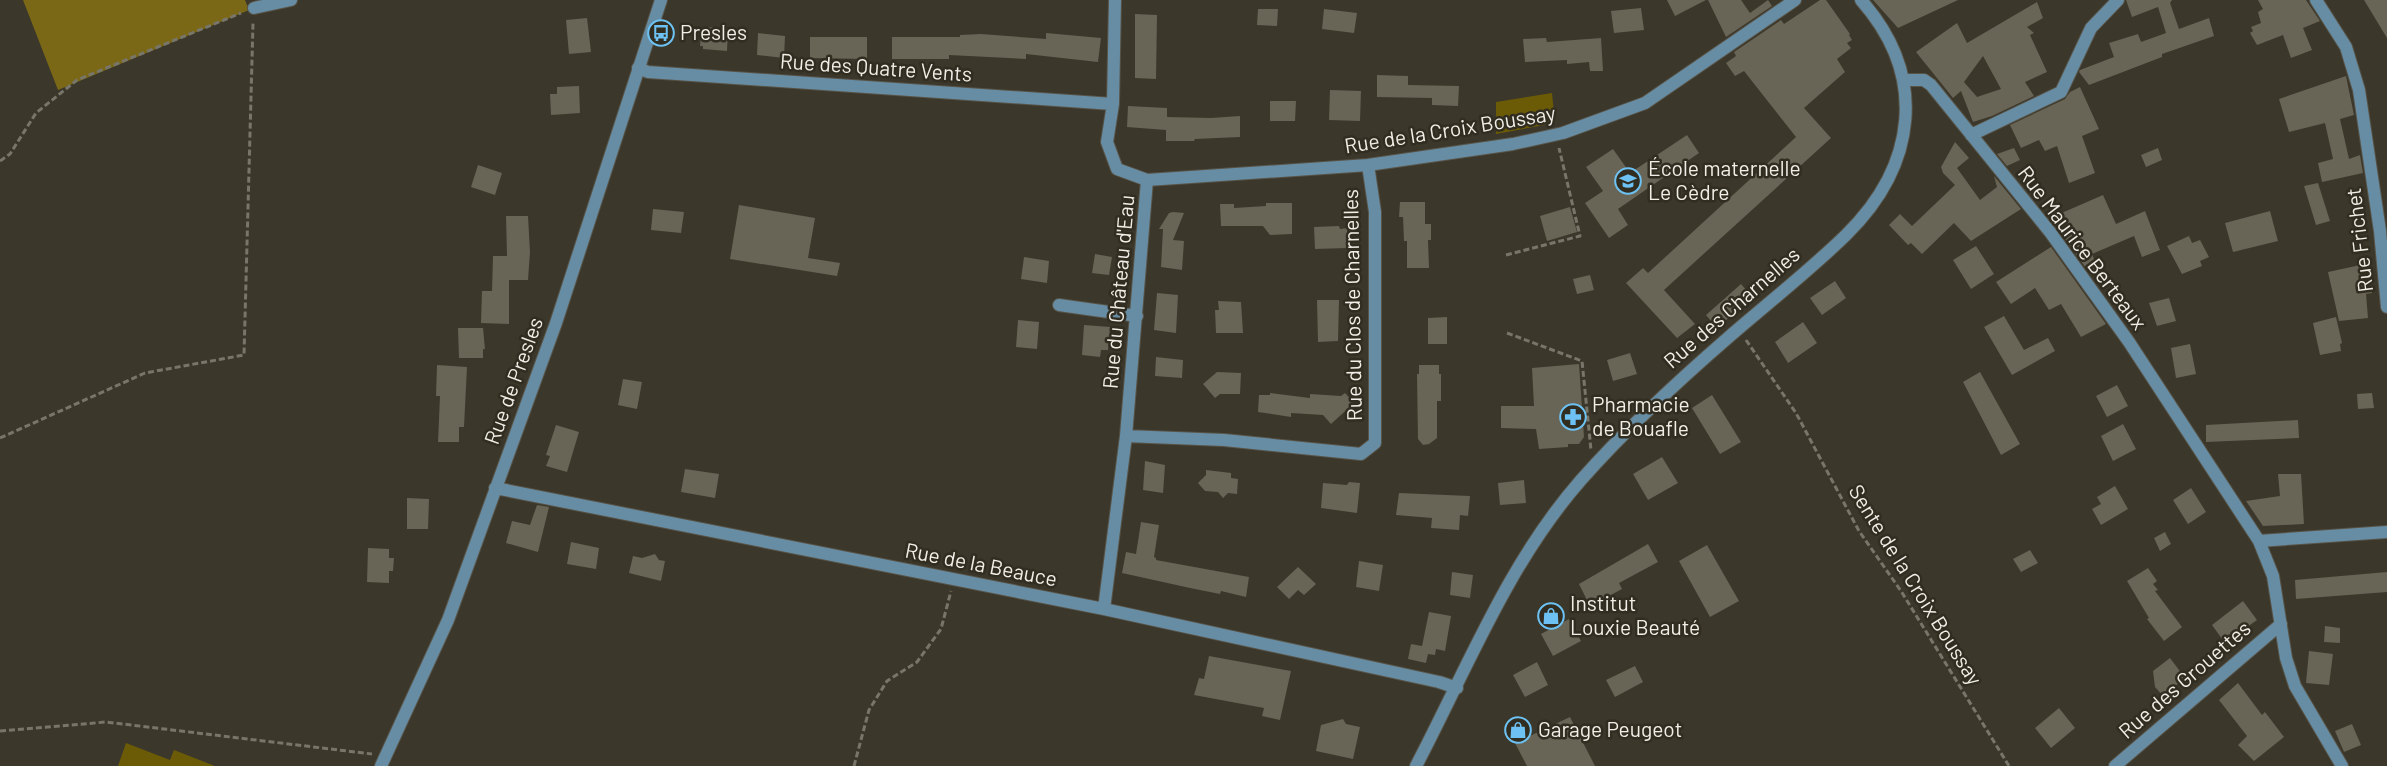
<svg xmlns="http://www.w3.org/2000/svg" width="2387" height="766" font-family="Barlow,sans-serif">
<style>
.green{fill:#6c5b06}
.forest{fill:#7b6817}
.building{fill:#686456;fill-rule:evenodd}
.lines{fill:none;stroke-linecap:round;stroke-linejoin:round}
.street-casing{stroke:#585448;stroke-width:14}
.path{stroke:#78756a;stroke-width:3;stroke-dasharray:6 3;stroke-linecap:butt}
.street{stroke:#678da5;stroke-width:12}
.labels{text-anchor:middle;stroke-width:5;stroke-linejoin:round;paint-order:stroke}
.poi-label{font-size:21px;fill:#f0eee6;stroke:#312d21;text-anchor:start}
.street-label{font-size:21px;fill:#f0eee6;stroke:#312d21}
</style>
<rect width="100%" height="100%" fill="#3b372a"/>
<path class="green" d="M1552,93L1555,123L1496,134V102Z
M126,743L170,760L174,750L215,766H118Z"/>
<path class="forest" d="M23,0H245L249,10L58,90Z"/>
<path class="building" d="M1667,0H1706L1675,16Z
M1708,0H1741L1750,13L1768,0L1772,6L1726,37Z
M1820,0H1826L1850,34L1849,35L1852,40L1847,43L1851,48L1837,59L1845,72L1804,108L1831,138L1664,290L1695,324L1677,338L1626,283L1643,268L1648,273L1796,137L1744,71L1735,76L1726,63L1736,56L1734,52L1781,20L1784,24Z
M1873,0H1958L1898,28Z
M2126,0H2172L2170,3L2179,29L2209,18L2214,36L2162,54V57L2089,85L2079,72L2080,70L2114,57L2109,43L2138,34L2141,42L2166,33L2158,7L2132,17Z
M2258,0H2306L2320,21L2303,28L2312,50L2291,58L2283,35L2257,45L2250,33L2253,31L2251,27L2261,23L2258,12L2263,9Z
M2364,0H2387V38Z
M2037,2L2043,18L2027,27L2034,33L2030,35L2047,72L2025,82L2034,96L1992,116L1973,122L1961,91L1953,98L1916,52L1957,23L1967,43ZM1983,56L2001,89L1977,97L1964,82Z
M1641,8L1644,30L1614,33L1611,11Z
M1258,9H1278L1277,26L1257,25Z
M1324,9L1357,13L1354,33L1322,29Z
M1135,14L1157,15L1156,79L1135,78Z
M587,18L591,52L569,54L566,20Z
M702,27L728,28L727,51L703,49V46H700Z
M758,33L785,36L784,58L757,55Z
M1046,33L1101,38L1098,62L1026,54V59L949,55V59H892V37H960V35L981,34L1046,39Z
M810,37H867V59L810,58Z
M1546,38L1547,42L1601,38L1603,71H1590L1589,62L1567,64V60L1525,62L1523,39Z
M1377,75L1408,76V85L1459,86L1458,106L1432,105V98L1377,97Z
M2346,76L2354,115L2340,119L2349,159L2360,155L2363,173L2322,182L2318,163L2333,159L2325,123L2289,132L2279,99Z
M579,86L580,113L551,115L550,94H557V87Z
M2080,87L2099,129L2082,136L2095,173L2069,183L2057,146L2045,151L2039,140L2021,148L2010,125L2065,99L2070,92Z
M1330,90L1361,91L1360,121L1329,120Z
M1270,101H1296L1295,121H1270Z
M1128,106L1167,108V117L1211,118L1240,116V137L1195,139L1194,141H1166V130L1127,127Z
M1687,135L1699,153L1618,209L1628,225L1609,238L1585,203L1603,191L1586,167L1613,149L1630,173Z
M1955,142L1969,158L1957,168L1980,200L1997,187L1994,176L2021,209L1971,241L1954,223L1922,254L1911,243L1908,245L1889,225L1900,214L1912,226L1955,185L1943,173L1941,167Z
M2014,148L2020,160L2007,166L1997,154Z
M2158,148L2162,160L2146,167L2141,155Z
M478,165L502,173L495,195L471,187Z
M2318,183L2330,221L2316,225L2304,186Z
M2103,195L2116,224L2145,211L2160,250L2142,257L2134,236L2092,254L2099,272L2091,275L2066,240L2057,215Z
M1400,202H1425V224H1431V240H1428L1429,268H1407V241H1404L1403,217H1399Z
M1266,203H1292V234L1270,235L1263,226H1221L1220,204H1234V208L1266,206Z
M739,205L815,218L808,258L840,263L837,276L730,259Z
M1570,207L1577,232L1547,241L1540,216Z
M653,209L684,212L681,233L651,230Z
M2270,211L2278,241L2233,252L2225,223Z
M1173,212L1184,213L1173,240L1184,241L1182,270L1161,267L1163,229H1159L1169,213Z
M506,216H528L530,252L528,280H509V324L481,323L482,291H492L493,256H507Z
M1339,226L1340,229L1347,228L1348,248L1315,249L1314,227Z
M2189,236L2192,243L2200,240L2209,257L2200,261L2202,266L2182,274L2167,246Z
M1976,246L1994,274L1971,289L1953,260Z
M2051,247L2106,324L2081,337L2061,304L2049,310L2035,288L2011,304L1996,282Z
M1095,254L1112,257L1109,275L1092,273Z
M1024,257L1049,261L1047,283L1021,279Z
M2365,264L2372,293L2366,294L2368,318L2339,321L2328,272Z
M1590,275L1594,290L1577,294L1573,279Z
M1835,281L1846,298L1822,315L1810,298Z
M1741,284L1752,297L1717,328L1706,315Z
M1157,293L1178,295L1176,333L1154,330Z
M2169,298L2176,321L2157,326L2149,303Z
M1317,300H1339L1338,341L1318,342Z
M1218,301L1241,302L1243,333H1216L1215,310H1219Z
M2004,316L2024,350L2048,338L2055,351L2012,375L1984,327Z
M1447,317V344H1428V318Z
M2336,317L2342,343L2340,344L2341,351L2320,355L2313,323Z
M1018,320L1039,322L1037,349L1016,347Z
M1803,322L1817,343L1788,363L1775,342Z
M1084,325L1110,327L1108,350H1101L1100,357L1082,355Z
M458,328H483L485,349H483V358H459Z
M2190,344L2196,374L2176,378L2171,348Z
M1630,353L1637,374L1613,381L1607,360Z
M1156,357L1183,360L1182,378L1155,376Z
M1579,364L1584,437L1579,444H1568V447L1539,449L1536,429L1501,428V406H1534L1532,368Z
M437,365L467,367L464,427H459V442H438L440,396H436Z
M1419,365H1439V374H1441V401H1437V438L1429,444L1423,445L1418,439L1417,374H1419Z
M1217,372L1241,373L1240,394H1220L1215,398L1203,384Z
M1980,372L2020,444L2001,455L1963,382Z
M623,379L642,382L637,409L618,405Z
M2117,385L2128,406L2107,417L2096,396Z
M1270,393L1310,398V394L1341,396L1345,393L1354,403L1331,424L1323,415L1291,413V417L1258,412L1259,395H1270Z
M2372,393L2374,408L2358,409L2357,394Z
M1712,395L1741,442L1720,454L1692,408Z
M2298,420L2299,438L2206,442V425Z
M2123,424L2136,449L2113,461L2101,436Z
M556,425L579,432L567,472L546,466L550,456L546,455Z
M1662,457L1678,483L1648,500L1633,474Z
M1145,461L1165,465L1163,493L1143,490Z
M685,469L719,474L715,498L681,492Z
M1206,470L1231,473V478L1238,479L1237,494L1228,493L1223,498L1218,492L1205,491L1198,483L1206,475Z
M2278,474H2301L2304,524L2263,526L2246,501L2280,496Z
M1524,480L1526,503L1500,505L1498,483Z
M1349,482L1360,483L1357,513L1321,508L1323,483L1347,485Z
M2115,486L2128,509L2101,525L2092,509L2101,504L2097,497Z
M2191,488L2206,512L2188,524L2173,500Z
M1399,493L1470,496L1468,516L1460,515L1459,530L1431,528L1432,518L1396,515Z
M407,498L429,499L428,529H407Z
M537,505L549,507L538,552L506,543L512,521L530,525Z
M1141,522L1159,525L1154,557L1156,558V560L1249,577L1246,597L1221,591L1220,594L1190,588L1122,573L1126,552L1136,554Z
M2165,532L2171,544L2160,551L2154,538Z
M571,542L599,548L596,569L567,564Z
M1648,544L1658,562L1619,583L1622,589L1590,606L1579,584Z
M1707,545L1739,601L1710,617L1679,561Z
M368,548L389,549V558H394L393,571H389V583L367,582Z
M2030,550L2038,563L2021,572L2013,559Z
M655,554L659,560L665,561L661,581L629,573L633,556L642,558Z
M1359,561L1383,565L1379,591L1356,587Z
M1298,567L1316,584L1304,595L1298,590L1289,599L1277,587Z
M2148,568L2157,581L2153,584L2158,590L2155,591L2182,627L2164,641L2147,619L2149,618L2127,581Z
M1452,572L1473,575L1470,598L1450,595Z
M2387,572V592L2296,599L2295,580Z
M2243,601L2257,620L2225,643L2212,625Z
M1429,612L1451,616L1445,651L1436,649L1435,655L1428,654L1426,663L1408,659L1411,644L1422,646Z
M1569,619L1581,641L1553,656L1541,634Z
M2325,626L2340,628V643L2324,642Z
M2309,651L2333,654L2329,685L2306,683Z
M1209,656L1291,671L1280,720L1262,716L1264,708L1194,695L1199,678L1204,679Z
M2170,658L2185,678L2163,696L2155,687L2153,671Z
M1537,662L1548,685L1525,697L1513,675Z
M1635,666L1643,682L1615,697L1606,680Z
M2238,683L2262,715L2265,712L2284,737L2254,761L2238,745L2247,736L2219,700Z
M2059,708L2075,728L2051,748L2035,728Z
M1570,717L1595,766H1527L1515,743Z
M1343,719L1346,724L1360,727L1353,759L1316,751L1321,725Z
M2352,724L2361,745L2344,752L2335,731Z"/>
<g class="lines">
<g class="street-casing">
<path id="street" d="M2316,0L2346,47L2359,90L2380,231L2387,307
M254,8L291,0
M638,68L648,72L1113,104
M1905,80H1924L1931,85L2050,232L2129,342L2259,541L2273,576L2286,658L2295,686L2342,766
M1971,135L2061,92L2091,28L2118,0
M1147,180L1368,165L1513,144L1563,133L1645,103L1795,0
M1059,305L1137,316
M1126,436L1224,440L1361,454L1375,443V212L1368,165
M495,488L1104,609L1439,682L1457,688
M2259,541L2387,532
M1104,609L1126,436L1147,180L1117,169L1107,142L1113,104L1115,0
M381,766L448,620L556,323L661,0
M1416,766C1467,669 1508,563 1581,480C1627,428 1678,381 1730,336C1768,303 1809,271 1846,235C1917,165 1928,76 1861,0
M2115,766L2281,624"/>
</g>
<path class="path" d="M0,161L10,154L36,113L77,80L241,13
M1506,255L1580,236L1559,148
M1507,333L1582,361L1591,450
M1746,340L1796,413L1859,531L1901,591L2009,766
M0,438L145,373L244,355L253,23
M0,731L106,722L372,754
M854,766L869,710L887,681L917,662L941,629L951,591"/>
<use href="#street" class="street"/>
</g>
<defs>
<g id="bus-ring" transform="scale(1.35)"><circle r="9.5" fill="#312d21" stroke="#6dc2f3" stroke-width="1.5"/><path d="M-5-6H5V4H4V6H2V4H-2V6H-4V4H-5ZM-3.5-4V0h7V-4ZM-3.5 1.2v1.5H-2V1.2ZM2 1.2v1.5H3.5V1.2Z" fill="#6dc2f3"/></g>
<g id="school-ring" transform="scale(1.35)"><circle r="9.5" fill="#312d21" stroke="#6dc2f3" stroke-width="1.5"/><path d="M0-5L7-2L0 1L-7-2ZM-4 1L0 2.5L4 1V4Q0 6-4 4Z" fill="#6dc2f3"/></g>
<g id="pharmacy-ring" transform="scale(1.35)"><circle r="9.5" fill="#312d21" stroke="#6dc2f3" stroke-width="1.5"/><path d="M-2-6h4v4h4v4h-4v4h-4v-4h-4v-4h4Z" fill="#6dc2f3"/></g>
<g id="shop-ring" transform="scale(1.35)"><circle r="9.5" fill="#312d21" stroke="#6dc2f3" stroke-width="1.5"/><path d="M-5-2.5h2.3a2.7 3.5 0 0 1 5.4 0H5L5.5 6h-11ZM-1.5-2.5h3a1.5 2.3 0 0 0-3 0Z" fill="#6dc2f3"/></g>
</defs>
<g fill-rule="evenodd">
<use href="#bus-ring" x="661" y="33"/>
<use href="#school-ring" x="1628" y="181"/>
<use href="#pharmacy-ring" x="1573" y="417"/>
<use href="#shop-ring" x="1551" y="616"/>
<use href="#shop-ring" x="1518" y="730"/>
</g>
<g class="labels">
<g class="poi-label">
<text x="680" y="40">Presles</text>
<text x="1648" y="176">École maternelle<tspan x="1648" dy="24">Le Cèdre</tspan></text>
<text x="1592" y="412">Pharmacie<tspan x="1592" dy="24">de Bouafle</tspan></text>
<text x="1570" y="611">Institut<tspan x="1570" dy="24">Louxie Beauté</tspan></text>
<text x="1538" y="737">Garage Peugeot</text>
</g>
<g class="street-label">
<text transform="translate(876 68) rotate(4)" y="7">Rue des Quatre Vents</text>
<text transform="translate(1450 130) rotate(-9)" y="7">Rue de la Croix Boussay</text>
<text transform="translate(2360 240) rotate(-97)" y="7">Rue Frichet</text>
<text transform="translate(2082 248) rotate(53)" y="7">Rue Maurice Berteaux</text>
<text transform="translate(1119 292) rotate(-85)" y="7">Rue du Château d'Eau</text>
<text transform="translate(1353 305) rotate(-91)" y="7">Rue du Clos de Charnelles</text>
<text transform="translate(1732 308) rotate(-41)" y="7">Rue des Charnelles</text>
<text transform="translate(514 381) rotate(-70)" y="7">Rue de Presles</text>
<text transform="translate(981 565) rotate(11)" y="7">Rue de la Beauce</text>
<text transform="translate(1915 585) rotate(58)" y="7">Sente de la Croix Boussay</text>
<text transform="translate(2185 680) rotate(-41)" y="7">Rue des Grouettes</text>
</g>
</g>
</svg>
